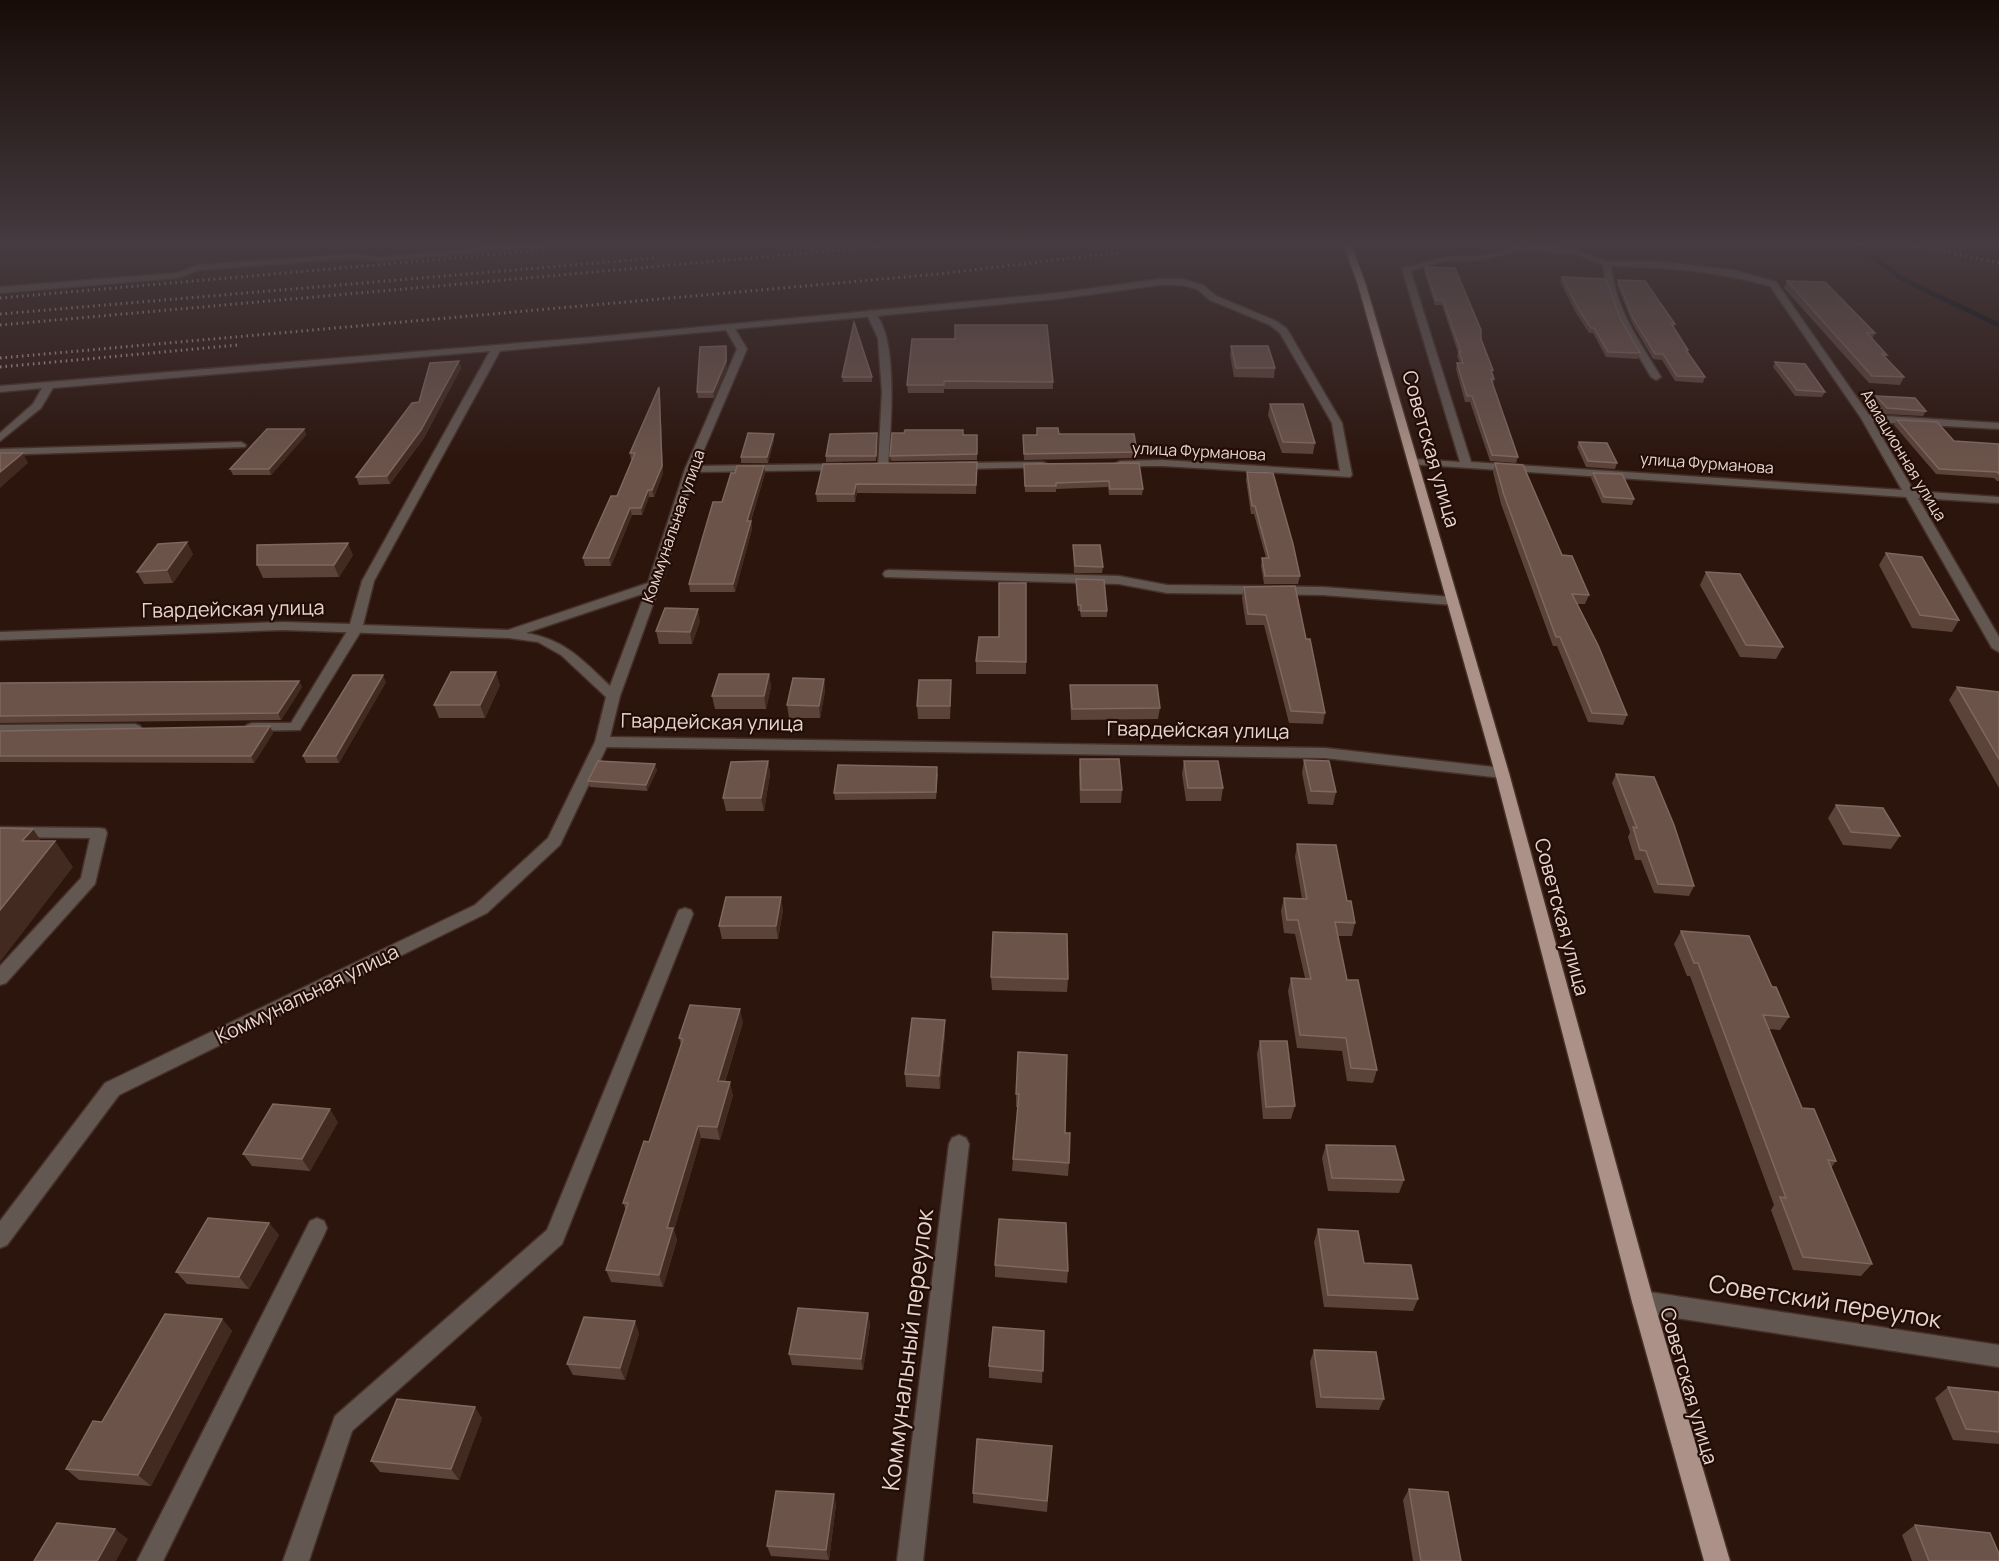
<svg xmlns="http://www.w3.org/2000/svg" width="1999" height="1561" font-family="Manrope,sans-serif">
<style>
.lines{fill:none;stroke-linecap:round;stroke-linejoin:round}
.stream{stroke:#00070d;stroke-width:5}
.service-casing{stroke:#463028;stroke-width:3}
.minor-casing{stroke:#463028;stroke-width:3}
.primary-casing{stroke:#463028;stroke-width:3}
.service{fill:#635752;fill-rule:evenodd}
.minor{fill:#635752;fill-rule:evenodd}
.primary{fill:#ab9187;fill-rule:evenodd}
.rail{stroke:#b19f98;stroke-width:3;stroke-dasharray:1.5 4;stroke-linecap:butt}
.wall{fill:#5c433a}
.shaded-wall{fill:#432a21}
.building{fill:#6b534a;stroke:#7e675f;stroke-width:1.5}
.labels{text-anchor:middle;stroke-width:4.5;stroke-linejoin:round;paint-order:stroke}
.far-street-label{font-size:16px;fill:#e5d5cf;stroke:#220c05}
.street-label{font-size:20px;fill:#e5d5cf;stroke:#220c05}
.near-street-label{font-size:24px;fill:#e5d5cf;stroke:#220c05}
</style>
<rect width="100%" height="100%" fill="#2c150d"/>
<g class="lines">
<path class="stream" d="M1856,244L1902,279L1999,325"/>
<g class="service-casing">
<path id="service" d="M527,244H553L549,246L381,261L355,258L199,270L178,278L0,293V287L177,273L198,265L355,254L381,257Z
M1515,247L1574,249L1611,263L1604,265L1573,253L1515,251L1484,260L1444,261L1406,272L1402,269L1444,257L1484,256Z
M870,310C901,325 890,436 888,467L883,470L878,467L882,392L878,338L866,313Z
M241,442L246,445L245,447L0,455V449Z
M889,570L1119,576L1167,585L1323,587L1453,597L1459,601L1453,605L1323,595L1167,593L1119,584L885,577L883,574L885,571Z
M356,624L363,628L300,730L247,731L245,728L247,725L252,723H291L349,628Z
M135,724L140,726L142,729L140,732L0,735V725Z
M602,737L609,742L560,845L487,913L119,1095L7,1245L0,1248V1221L105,1083L475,905L548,838L595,742Z
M0,827L99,828L105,829L107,833L95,884L6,983L0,985V966L81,878L90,838L0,837Z"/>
</g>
<g class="minor-casing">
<path id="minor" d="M1607,261L1664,262L1733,270L1776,282L1869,415L1999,423V429L1873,422L1914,491L1999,497V503L1918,498L1999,637V652L1992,648L1906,497L1409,464V460L1413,459L1460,462L1402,269L1406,266L1410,269L1471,462L1902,490L1861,418L1770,286C1717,271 1666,267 1611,266C1615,308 1640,342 1661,377L1656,380L1651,377C1630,340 1606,306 1603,263Z
M1160,279H1182L1203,285L1216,296L1276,321L1287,329L1342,423L1352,475L1350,477L1163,466H1116L1115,464L1120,461L1163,460L1340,471L1332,423L1280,333L1270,325L1210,300L1197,289L1182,285H1160L1057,299L735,329L747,349L697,466L841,464L846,467L841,470L695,472L665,571L620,696L610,737L1325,748L1502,768L1509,773L1507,777L1502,778L1325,758L602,747L595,742L606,697L561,655L538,642L509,638L283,630L0,640V632L283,622L350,624L362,581L490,351L53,388L41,408L0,441V433L33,404L42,388L0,392V386L606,336L1057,293ZM726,330L737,349L685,469L648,583L508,630L363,625L374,581L500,351ZM645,593L610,686C583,660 564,639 526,633Z
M1042,462L1046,463V467L958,469L953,466L958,463Z
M685,908L691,910L693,914L562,1244L352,1431L309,1561H283L335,1416L547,1230L677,914L679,910Z
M959,1135L966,1138L969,1144L923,1561H897L949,1144L952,1138Z
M317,1218L324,1221L327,1228L324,1235L163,1561H137L310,1221Z
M1643,1291L1999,1345V1367L1643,1313L1635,1309L1632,1302L1635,1295Z"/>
</g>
<g class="primary-casing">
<path id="primary" d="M1343,244H1351L1366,285L1509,773L1654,1302L1730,1561H1704L1632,1302L1495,773L1358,285Z"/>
</g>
<use href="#service" class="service"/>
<use href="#minor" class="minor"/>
<use href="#primary" class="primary"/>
<path class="rail" d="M1906,244L1999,263
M0,298L558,249
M0,314L655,258
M0,325L908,244
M0,358L939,274L1122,252
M0,367L238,345"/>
</g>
<path class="wall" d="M1425,267L1481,339L1493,370L1492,373L1494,379L1493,385L1518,457L1516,463L1490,461L1470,402H1465L1456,369L1457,363H1460L1457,357L1458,353L1442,305H1435L1424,272Z
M1562,277L1620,318L1640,353L1638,359L1606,357L1593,333H1589L1576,313L1560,282Z
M1618,280L1675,324L1673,327L1688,350L1687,351L1705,377L1703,383L1675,381L1662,360L1653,359L1632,323L1617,285Z
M1787,281L1875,333L1872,339L1887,355L1885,357L1904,377L1900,385L1869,383L1784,288Z
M912,339L1053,382V389H944V393H908L907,385Z
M1231,346L1275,368L1274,378L1234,377L1230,355Z
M727,351V367L714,398H698L697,392Z
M459,361L461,368L424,438L390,484L359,485L356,477L419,402Z
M1775,362L1825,392L1822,397L1795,396L1773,367Z
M842,377H872V382H843Z
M660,394L663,473L654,497H649L642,515H632L611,566H585L583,558L617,496L632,460H631L630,453Z
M1876,396L1926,411L1923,416L1884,414L1874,402Z
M1270,404L1315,443L1313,454L1282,453L1268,415Z
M1897,420L1954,441L1999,444V481H1997L1994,478L1936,474L1894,425Z
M1037,428L1137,452L1136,458L1024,460L1023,435H1037Z
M304,429L306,435L271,475H233L230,469Z
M877,433L876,461L826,462V456Z
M963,435H977V460L891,461L890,456Z
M774,440L768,463H741V457Z
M1579,442L1617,463L1615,469L1586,467L1577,447Z
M977,462L976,494L857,493L855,502H817L816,494L823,464Z
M1139,463L1143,489L1142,495H1109L1108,487L1056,489V492H1025L1024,464Z
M1495,463L1562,555L1589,595L1585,604H1577L1627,715L1623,725L1588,722L1557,646H1553L1501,504L1493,472Z
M764,466L765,473L751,521L752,529L735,592H690L689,584L722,502L735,473Z
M1247,472L1300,576L1298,584H1264L1261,566L1262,558H1266L1254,514H1251L1246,480Z
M1593,473L1634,499L1632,505L1602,503L1591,478Z
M1073,545L1103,567L1102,573H1074Z
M1886,553L1959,620L1952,632L1912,628L1879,565Z
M193,554L173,583L144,584L137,572Z
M353,555L339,577L263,578L257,565Z
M1706,572L1783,647L1776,659L1740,657L1700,585Z
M1076,579L1107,611V617H1081L1080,611H1078Z
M1026,583V674H976V661L999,637Z
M1244,587L1306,639L1325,713L1323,724L1289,723L1264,625H1246L1242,598Z
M700,621L692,644H659L656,631Z
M769,674L771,687L766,709H715L712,696Z
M824,679L825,691L820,718H789L787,705Z
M299,681L302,687L281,720L0,723V683Z
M386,682L339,763H306L303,756Z
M500,685L485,718H439L434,705Z
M1070,685L1160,708L1158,719L1071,720L1070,696Z
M1957,687L1999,692V788L1949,700Z
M951,693L950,719H918L917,706Z
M0,731L273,733L254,763L0,762Z
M1080,759L1122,790L1121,803H1080L1079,772Z
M1304,760L1336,792L1333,805L1308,804L1302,773Z
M768,761L770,774L764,811H726L723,798Z
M1184,761L1223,788L1221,801H1186L1182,774Z
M657,770L647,791L590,787L588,781Z
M938,773L936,799L835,800L834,793Z
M1616,774L1694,886L1689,896L1654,893L1641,860H1635L1628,837L1630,832L1612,783Z
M1836,805L1900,836L1891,849L1843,845L1828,818Z
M1297,844L1347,901L1355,923L1352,936H1337L1347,980L1377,1070L1373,1083L1347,1081L1342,1051L1297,1048L1288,991L1291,978H1305L1295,934L1284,933L1281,911L1284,898L1302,899L1295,857Z
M783,910L778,939H722L719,926Z
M1681,931L1772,987L1789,1017L1780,1030L1769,1029L1802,1108L1836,1161L1831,1168L1872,1264L1861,1276L1793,1270L1771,1210L1774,1205L1690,976H1687L1674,944Z
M991,977L1068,979L1067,992L992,990Z
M945,1020V1033L940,1089L906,1087L905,1074Z
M743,1022L725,1082L733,1095L720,1140L701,1138L674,1230L677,1240L663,1287L611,1282L606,1270L626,1210L623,1203L649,1142L681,1045L679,1038Z
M1260,1041L1295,1106L1291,1119H1263L1257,1054Z
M1067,1055L1065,1133L1069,1163L1068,1176L1012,1171L1013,1159L1018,1107H1016V1094Z
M338,1122L310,1171L252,1166L243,1154Z
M1326,1145L1404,1180L1399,1193L1328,1191L1322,1158Z
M269,1223L279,1235L249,1289L187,1284L176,1272Z
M1318,1229L1364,1263L1418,1299L1413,1311L1324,1307L1314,1242Z
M995,1265L1068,1271L1067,1283L995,1277Z
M868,1313L870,1325L863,1370L792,1365L789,1354Z
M222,1319L232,1331L151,1486L79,1480L66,1469L102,1422Z
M1044,1331L1042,1383L989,1378V1366Z
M639,1333L625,1380L573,1375L567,1364Z
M1314,1350L1384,1399L1379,1410L1316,1408L1310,1362Z
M1948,1387L1999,1392V1444L1953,1440L1935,1398Z
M482,1418L459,1480L380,1472L371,1461Z
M1052,1446L1047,1512L973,1503V1493Z
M1409,1489L1461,1561H1413L1403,1500Z
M836,1504L829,1560L771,1556L767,1546Z
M1915,1525L1999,1561H1912L1902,1535Z"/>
<path class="shaded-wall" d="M573,244H624L574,248Z
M726,346L727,367L714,398L713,392Z
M459,361L461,368L424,438L390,484L387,476Z
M659,387L660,394L663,473L654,497L652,490Z
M304,429L306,435L271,475L269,469Z
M774,434V440L768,463L767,457Z
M23,453L28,463L0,488V472Z
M764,466L765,473L748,529L747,521Z
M856,484L857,493L855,502L854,494Z
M648,490L649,497L642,515L641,508Z
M630,508L632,515L611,566L609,558Z
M751,521L752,529L735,592L733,584Z
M187,542L193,554L173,583L167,570Z
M348,543L353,555L339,577L334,565Z
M698,609L700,621L692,644L690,632Z
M496,672L500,685L485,718L480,705Z
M769,674L771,687L766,709L764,696Z
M383,675L386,682L339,763L336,756Z
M824,679L825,691L820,718L819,706Z
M951,680V693L950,719V706Z
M299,681L302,687L281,720L278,713Z
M270,726L273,733L254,763L251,756Z
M768,761L770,774L764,811L761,798Z
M655,764L657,770L647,791L646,785Z
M33,829L48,851L55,841L73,867L0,962V910L22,841Z
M781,897L783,910L778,939L776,926Z
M740,1009L743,1022L721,1094L718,1081Z
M945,1020V1033L940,1089L939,1076Z
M730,1082L733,1095L720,1140L717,1127Z
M330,1109L338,1122L310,1171L302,1159Z
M698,1126L701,1138L674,1230L677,1240L663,1287L659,1275L667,1228Z
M269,1223L279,1235L249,1289L239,1277Z
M868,1313L870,1325L863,1370L861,1359Z
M222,1319L232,1331L151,1486L138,1475Z
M635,1321L639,1333L625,1380L620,1368Z
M475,1407L482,1418L459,1480L451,1469Z
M834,1494L836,1504L829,1560L826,1550Z
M115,1529L128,1539L116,1561H97Z"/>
<path class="building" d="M1425,267L1455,268L1481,330V339L1493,370H1491L1494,379H1491L1518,457L1492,455L1472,396H1467L1457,363H1463L1459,352H1461L1443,300H1436Z
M1562,277L1606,279L1620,318L1640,353L1608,352L1594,328H1591L1578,308Z
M1618,280L1645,281L1675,324L1671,323L1688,350H1686L1705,377L1677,376L1663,354H1655L1633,318Z
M1787,281L1825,282L1875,333H1867L1887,355L1882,354L1904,377L1872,376Z
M854,322L872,377H842Z
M955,325H1047L1053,382L944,381V385H907L912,339H955Z
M726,346V361L713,392H697L700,347Z
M1231,346H1268L1275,368H1236Z
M459,361L421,430L387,476L356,477L412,403L419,402L430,363Z
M1775,362L1805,364L1825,392L1797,390Z
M659,387L662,466L652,490H648L641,508H630L609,558H583L611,496H617L635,453H630Z
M1876,396L1915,398L1926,411L1887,408Z
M1270,404H1303L1315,443L1283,442Z
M1897,420L1937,422L1954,441L1999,444V474L1997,472L1939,469Z
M1037,428H1058L1059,434H1134L1137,452L1024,454L1023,435H1037Z
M267,429H304L269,469H230Z
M905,430H963V435H977V454L890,456L892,433H904Z
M748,433L774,434L767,457H741Z
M877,433L876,456H826L830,434Z
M1579,442L1607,443L1617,463L1588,461Z
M0,453H23L0,472Z
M977,462L976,485L856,484L854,494H816L823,464Z
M1139,463L1143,489H1110L1109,481L1056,483V486H1025L1024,464Z
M1495,463L1523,465L1562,555L1572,556L1589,595L1572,594L1598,645L1627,715L1592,713L1560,637H1556L1504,495Z
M737,466H764L747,521H751L733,584H689L713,502H722L731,473H735Z
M1247,472L1273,473L1293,544L1300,576H1265L1262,558H1269L1255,506H1252Z
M1593,473L1622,474L1634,499L1604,497Z
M187,542L167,570L137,572L158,544Z
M348,543L334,565H257V545Z
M1073,545H1100L1103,567L1075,566Z
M1886,553L1922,557L1959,620L1920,615Z
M1706,572L1740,574L1783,647L1746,645Z
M1076,579L1104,580L1107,611H1081V605H1078Z
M999,583H1026V662L976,661L979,637H999Z
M1295,586L1306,639H1310L1325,713L1291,711L1266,615L1248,614L1244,587Z
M665,608L698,609L690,632L656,631Z
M451,672H496L480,705H434Z
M719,674H769L764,696H712Z
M353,675H383L336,756H303Z
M793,678L824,679L819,706L787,705Z
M919,680H951L950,706H917Z
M299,681L278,713L0,716V683Z
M1070,685H1157L1160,708L1072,709Z
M1957,687L1999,692V759Z
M270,726L251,756H0V731Z
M1080,759H1119L1122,790H1081Z
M1304,760L1329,761L1336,792L1311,791Z
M598,761L655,764L646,785L588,781Z
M768,761L761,798H723L731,762Z
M1184,761H1218L1223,788H1188Z
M838,765L937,767L936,792L834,793Z
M1616,774L1654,777L1674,825L1694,886L1658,884L1646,851L1640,850L1633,827L1637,828Z
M1836,805L1883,808L1900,836L1851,832Z
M0,828L33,829L22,841H55L0,910Z
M1297,844L1336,845L1347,901H1351L1355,923L1335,922L1347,980H1358L1377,1070L1351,1068L1346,1038L1300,1035L1291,978L1311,979L1298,920H1287L1284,898L1307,899Z
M726,897H781L776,926H719Z
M1681,931L1749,936L1772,987H1776L1789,1017L1763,1015L1802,1108L1814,1109L1836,1161L1828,1160L1872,1264L1803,1257L1780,1197L1786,1198L1698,963H1694Z
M993,932L1067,934L1068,979L991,977Z
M690,1005L740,1009L718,1081L730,1082L717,1127L698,1126L667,1228H673L659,1275L606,1270L628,1203H623L644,1141L649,1142L683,1039L679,1038Z
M912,1018L945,1020L939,1076L905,1074Z
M1260,1041H1287L1295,1106L1266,1107Z
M1018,1052L1067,1055L1065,1133H1070L1069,1163L1013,1159L1019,1094H1016Z
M273,1104L330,1109L302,1159L243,1154Z
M1326,1145L1395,1146L1404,1180L1332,1178Z
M208,1218L269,1223L239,1277L176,1272Z
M999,1219L1066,1223L1068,1271L995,1265Z
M1318,1229L1358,1231L1364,1263L1411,1265L1418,1299L1328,1295Z
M798,1308L868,1313L861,1359L789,1354Z
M165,1314L222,1319L138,1475L66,1469L93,1421L102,1422Z
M584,1317L635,1321L620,1368L567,1364Z
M993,1327L1044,1331L1043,1371L989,1366Z
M1314,1350L1376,1352L1384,1399L1321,1397Z
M1948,1387L1999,1392V1432L1966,1429Z
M397,1399L475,1407L451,1469L371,1461Z
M977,1439L1052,1446L1047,1501L973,1493Z
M1409,1489L1448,1492L1461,1561H1421Z
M776,1491L834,1494L826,1550L767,1546Z
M57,1523L115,1529L97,1561H34Z
M1915,1525L1990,1533L1999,1554V1561H1929Z"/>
<linearGradient id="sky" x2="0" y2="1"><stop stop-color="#180c07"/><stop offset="0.53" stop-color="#453b40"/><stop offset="1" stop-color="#453b40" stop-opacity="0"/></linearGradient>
<rect width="1999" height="462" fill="url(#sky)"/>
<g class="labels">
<g class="far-street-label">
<text transform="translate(1199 451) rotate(3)" y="6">улица Фурманова</text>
<text transform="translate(1904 455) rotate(59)" y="6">Авиационная улица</text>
<text transform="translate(1707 463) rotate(4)" y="6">улица Фурманова</text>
<text transform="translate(673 526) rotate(-71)" y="6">Коммунальная улица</text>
</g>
<g class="street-label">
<text transform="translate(1431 449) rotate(74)" y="7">Советская улица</text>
<text transform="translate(233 609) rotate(-1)" y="7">Гвардейская улица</text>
<text transform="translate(712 722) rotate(1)" y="7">Гвардейская улица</text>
<text transform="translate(1198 730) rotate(1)" y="7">Гвардейская улица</text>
<text transform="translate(1562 917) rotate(75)" y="7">Советская улица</text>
<text transform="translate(307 994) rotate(-26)" y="7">Коммунальная улица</text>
<text transform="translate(1689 1386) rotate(74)" y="7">Советская улица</text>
</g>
<g class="near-street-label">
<text transform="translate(1825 1302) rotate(9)" y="8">Советский переулок</text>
<text transform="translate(908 1350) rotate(-83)" y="8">Коммунальный переулок</text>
</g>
</g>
</svg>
